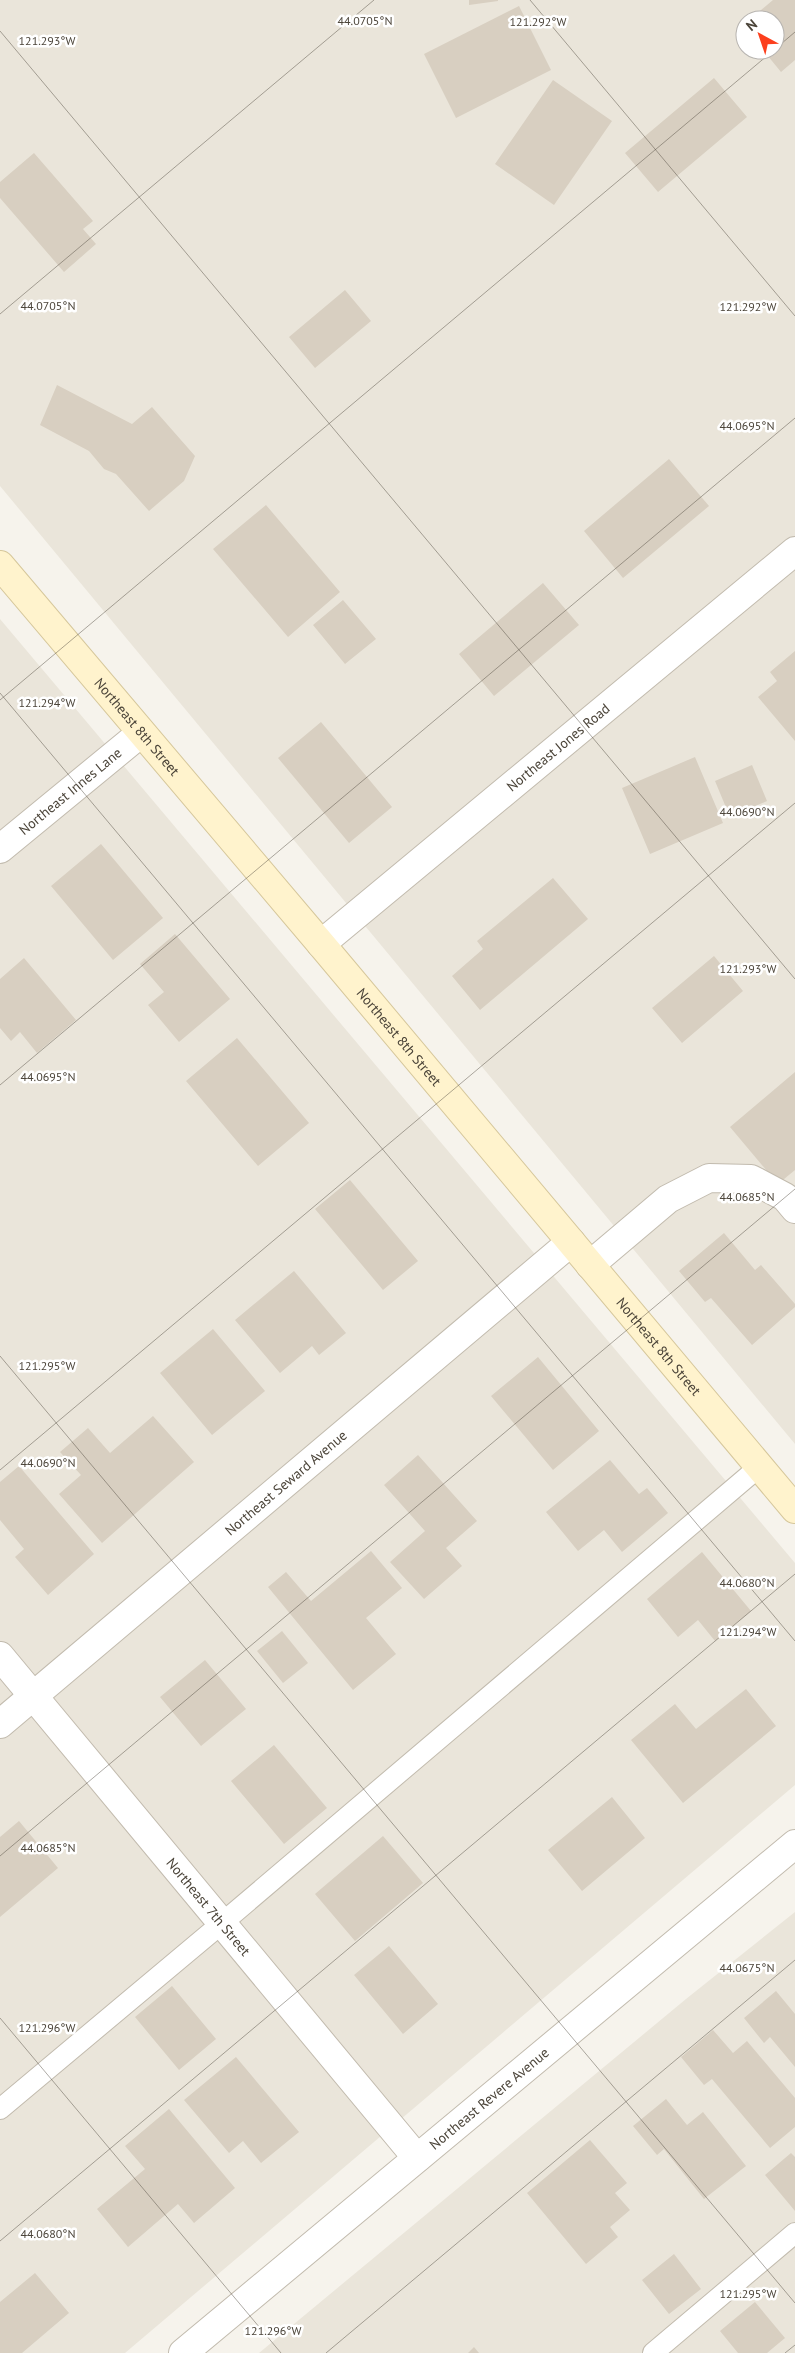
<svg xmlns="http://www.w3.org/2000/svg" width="795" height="2353" font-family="'PT Sans',sans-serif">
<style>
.residential{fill:#eae5da;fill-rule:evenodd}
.building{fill:#d8cfc1}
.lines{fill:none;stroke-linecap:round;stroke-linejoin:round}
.service-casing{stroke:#c2bbae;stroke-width:22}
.minor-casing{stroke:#c2bbae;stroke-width:30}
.tertiary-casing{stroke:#c2bbae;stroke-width:30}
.secondary-casing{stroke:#d6c79b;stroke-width:30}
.service{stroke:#fff;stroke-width:20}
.minor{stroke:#fff;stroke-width:28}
.tertiary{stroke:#fff;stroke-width:28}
.secondary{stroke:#fff3cd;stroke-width:28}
.ticks{fill:none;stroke:#4b4439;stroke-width:1;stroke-opacity:0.45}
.labels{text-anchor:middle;stroke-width:5;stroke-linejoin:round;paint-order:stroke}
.street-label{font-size:14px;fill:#4b4439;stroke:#fff}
.ticks-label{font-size:12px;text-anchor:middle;fill:#4b4439;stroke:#fff;stroke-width:5;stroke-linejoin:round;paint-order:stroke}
</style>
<rect width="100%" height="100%" fill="#f6f3ec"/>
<path class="residential" d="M0,0H795V1444L0,486ZM745,20H775V50H745Z
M0,619L795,1563V1785L125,2353H0Z
M795,1912V2353H259L686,1999Z"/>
<path class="building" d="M469,0H498V1L469,5Z
M773,0H795V60L781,72L763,50H775V20H749Z
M519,6L551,70L456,118L424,54Z
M714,78L747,117L658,192L625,153Z
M553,80L612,121L554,205L495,164Z
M34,153L93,221L83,229L96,244L64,272L0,198V182Z
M345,290L371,321L315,368L289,337Z
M57,385L132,424L152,407L195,456L184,481L149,511L116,474L104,469L89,451L40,425Z
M669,459L709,506L623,578L584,531Z
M266,505L340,592L288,637L213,549Z
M543,583L579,625L494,696L459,654Z
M343,600L376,639L345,664L313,625Z
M795,651V741L758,697L777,681L770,672Z
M321,722L392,807L349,843L278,758Z
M695,757L723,823L650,854L622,788Z
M752,765L767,801L730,817L715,781Z
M101,844L163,918L113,960L51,886Z
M553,878L588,919L480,1010L452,976L483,949L477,941Z
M175,934L230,999L179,1042L148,1005L164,992L140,964Z
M714,956L743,991L682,1043L652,1008Z
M24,958L76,1020L37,1053L20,1032L11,1041L0,1028V979Z
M237,1038L309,1123L258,1166L186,1081Z
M795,1072V1170L778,1184L730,1127Z
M350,1180L418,1261L383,1290L315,1209Z
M724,1233L755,1270L761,1265L795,1304V1307L752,1345L711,1298L705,1302L679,1271Z
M294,1271L346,1333L319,1355L312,1346L280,1373L235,1320Z
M213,1329L265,1391L212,1435L160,1373Z
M538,1357L599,1431L553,1470L491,1396Z
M153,1416L194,1462L102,1543L59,1494L81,1475L60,1452L88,1428L110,1453Z
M418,1455L477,1521L446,1548L462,1566L424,1599L390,1562L425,1531L384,1485Z
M610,1460L639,1494L647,1488L668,1513L622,1552L604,1530L578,1551L546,1512Z
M19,1466L94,1554L48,1595L15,1557L24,1549L0,1520V1482Z
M371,1551L402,1588L366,1618L396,1654L353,1690L268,1587L286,1572L311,1601Z
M702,1552L751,1611L715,1641L698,1620L678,1637L647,1599Z
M282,1631L308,1663L283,1683L257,1651Z
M205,1660L246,1709L201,1746L160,1697Z
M746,1689L776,1726L683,1803L631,1740L675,1704L696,1729Z
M274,1745L327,1808L284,1844L231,1781Z
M612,1797L645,1838L582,1891L548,1850Z
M19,1821L58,1868L0,1917V1837Z
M383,1836L423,1883L355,1941L315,1894Z
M389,1946L438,2004L403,2034L354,1975Z
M172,1986L216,2039L179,2070L135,2017Z
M776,1991L795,2014V2067L770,2037L764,2043L744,2018Z
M713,2030L733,2053L747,2041L795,2098V2127L770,2148L712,2079L704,2085L681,2057Z
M236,2057L299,2132L261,2163L243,2141L229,2153L184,2100Z
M666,2099L687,2125L703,2112L746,2166L704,2199L664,2149L657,2155L633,2126Z
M169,2109L235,2188L194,2223L178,2204L128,2247L97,2209L145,2169L125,2146Z
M590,2140L627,2183L615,2193L630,2210L610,2227L618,2237L586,2264L527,2193Z
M791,2153L795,2157V2211L765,2175Z
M674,2254L701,2289L669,2314L642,2280Z
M35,2273L69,2313L22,2353H0V2302Z
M755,2302L785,2338L767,2353H738L720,2331Z
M474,2347L479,2353H468Z"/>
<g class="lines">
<g class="service-casing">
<path id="service" d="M0,2109L221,1924L759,1467
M653,2353L795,2233"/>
</g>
<g class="minor-casing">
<g id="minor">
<path id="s1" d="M0,849L141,733"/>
<path id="s2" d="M321,944L795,551"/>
<path d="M590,1265L668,1199L709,1178L751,1179L785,1197L795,1209"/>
<path id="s3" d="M0,1656L417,2158"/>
<path id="s4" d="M0,1724L571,1242"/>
</g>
</g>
<g class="tertiary-casing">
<g id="tertiary">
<path id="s5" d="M183,2353L795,1844"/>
</g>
</g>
<g class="secondary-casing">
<g id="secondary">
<path id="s6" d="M0,565L321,944L795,1509"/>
</g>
</g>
<use href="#service" class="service"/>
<use href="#minor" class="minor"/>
<use href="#tertiary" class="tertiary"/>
<use href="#secondary" class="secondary"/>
</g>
<path class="ticks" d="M530,0L795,316M0,31L795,979M775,49L795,32M0,314L374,0M0,693L795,1641M0,700L774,50M0,1085L795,418M0,1356L795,2303M0,1470L795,803M0,1856L795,1189M0,2018L281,2353M0,2241L795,1574M326,2353L795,1960M785,2353L795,2345"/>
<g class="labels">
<g class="street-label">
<text dy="5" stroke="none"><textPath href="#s6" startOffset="212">Northeast 8th Street</textPath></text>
<text dy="5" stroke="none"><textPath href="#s2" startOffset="308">Northeast Jones Road</textPath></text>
<text dy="5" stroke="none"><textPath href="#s1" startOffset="91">Northeast Innes Lane</textPath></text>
<text dy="5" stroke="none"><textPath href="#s6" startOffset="618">Northeast 8th Street</textPath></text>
<text dy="5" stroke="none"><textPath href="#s6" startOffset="1022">Northeast 8th Street</textPath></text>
<text dy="5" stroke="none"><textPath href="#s4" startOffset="374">Northeast Seward Avenue</textPath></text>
<text dy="5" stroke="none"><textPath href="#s3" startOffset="326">Northeast 7th Street</textPath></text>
<text dy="5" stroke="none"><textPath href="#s5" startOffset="398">Northeast Revere Avenue</textPath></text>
</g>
</g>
<g class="ticks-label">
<text x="365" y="25">44.0705°N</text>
<text x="538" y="26">121.292°W</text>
<text x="47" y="45">121.293°W</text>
<text x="48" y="310">44.0705°N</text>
<text x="748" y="311">121.292°W</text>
<text x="747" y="430">44.0695°N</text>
<text x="47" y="707">121.294°W</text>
<text x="747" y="816">44.0690°N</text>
<text x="748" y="973">121.293°W</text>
<text x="48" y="1081">44.0695°N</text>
<text x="747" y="1201">44.0685°N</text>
<text x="47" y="1370">121.295°W</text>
<text x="48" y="1467">44.0690°N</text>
<text x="747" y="1587">44.0680°N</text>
<text x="748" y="1636">121.294°W</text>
<text x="48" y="1852">44.0685°N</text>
<text x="747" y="1972">44.0675°N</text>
<text x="47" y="2032">121.296°W</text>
<text x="48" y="2238">44.0680°N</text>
<text x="748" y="2298">121.295°W</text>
<text x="273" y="2335">121.296°W</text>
</g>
<g transform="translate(760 35) rotate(320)"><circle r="24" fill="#ffffff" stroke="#b7b4b0"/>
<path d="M0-4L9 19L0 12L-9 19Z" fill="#fc3f1d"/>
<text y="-8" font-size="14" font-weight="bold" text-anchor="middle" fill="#4b4439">N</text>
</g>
</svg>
